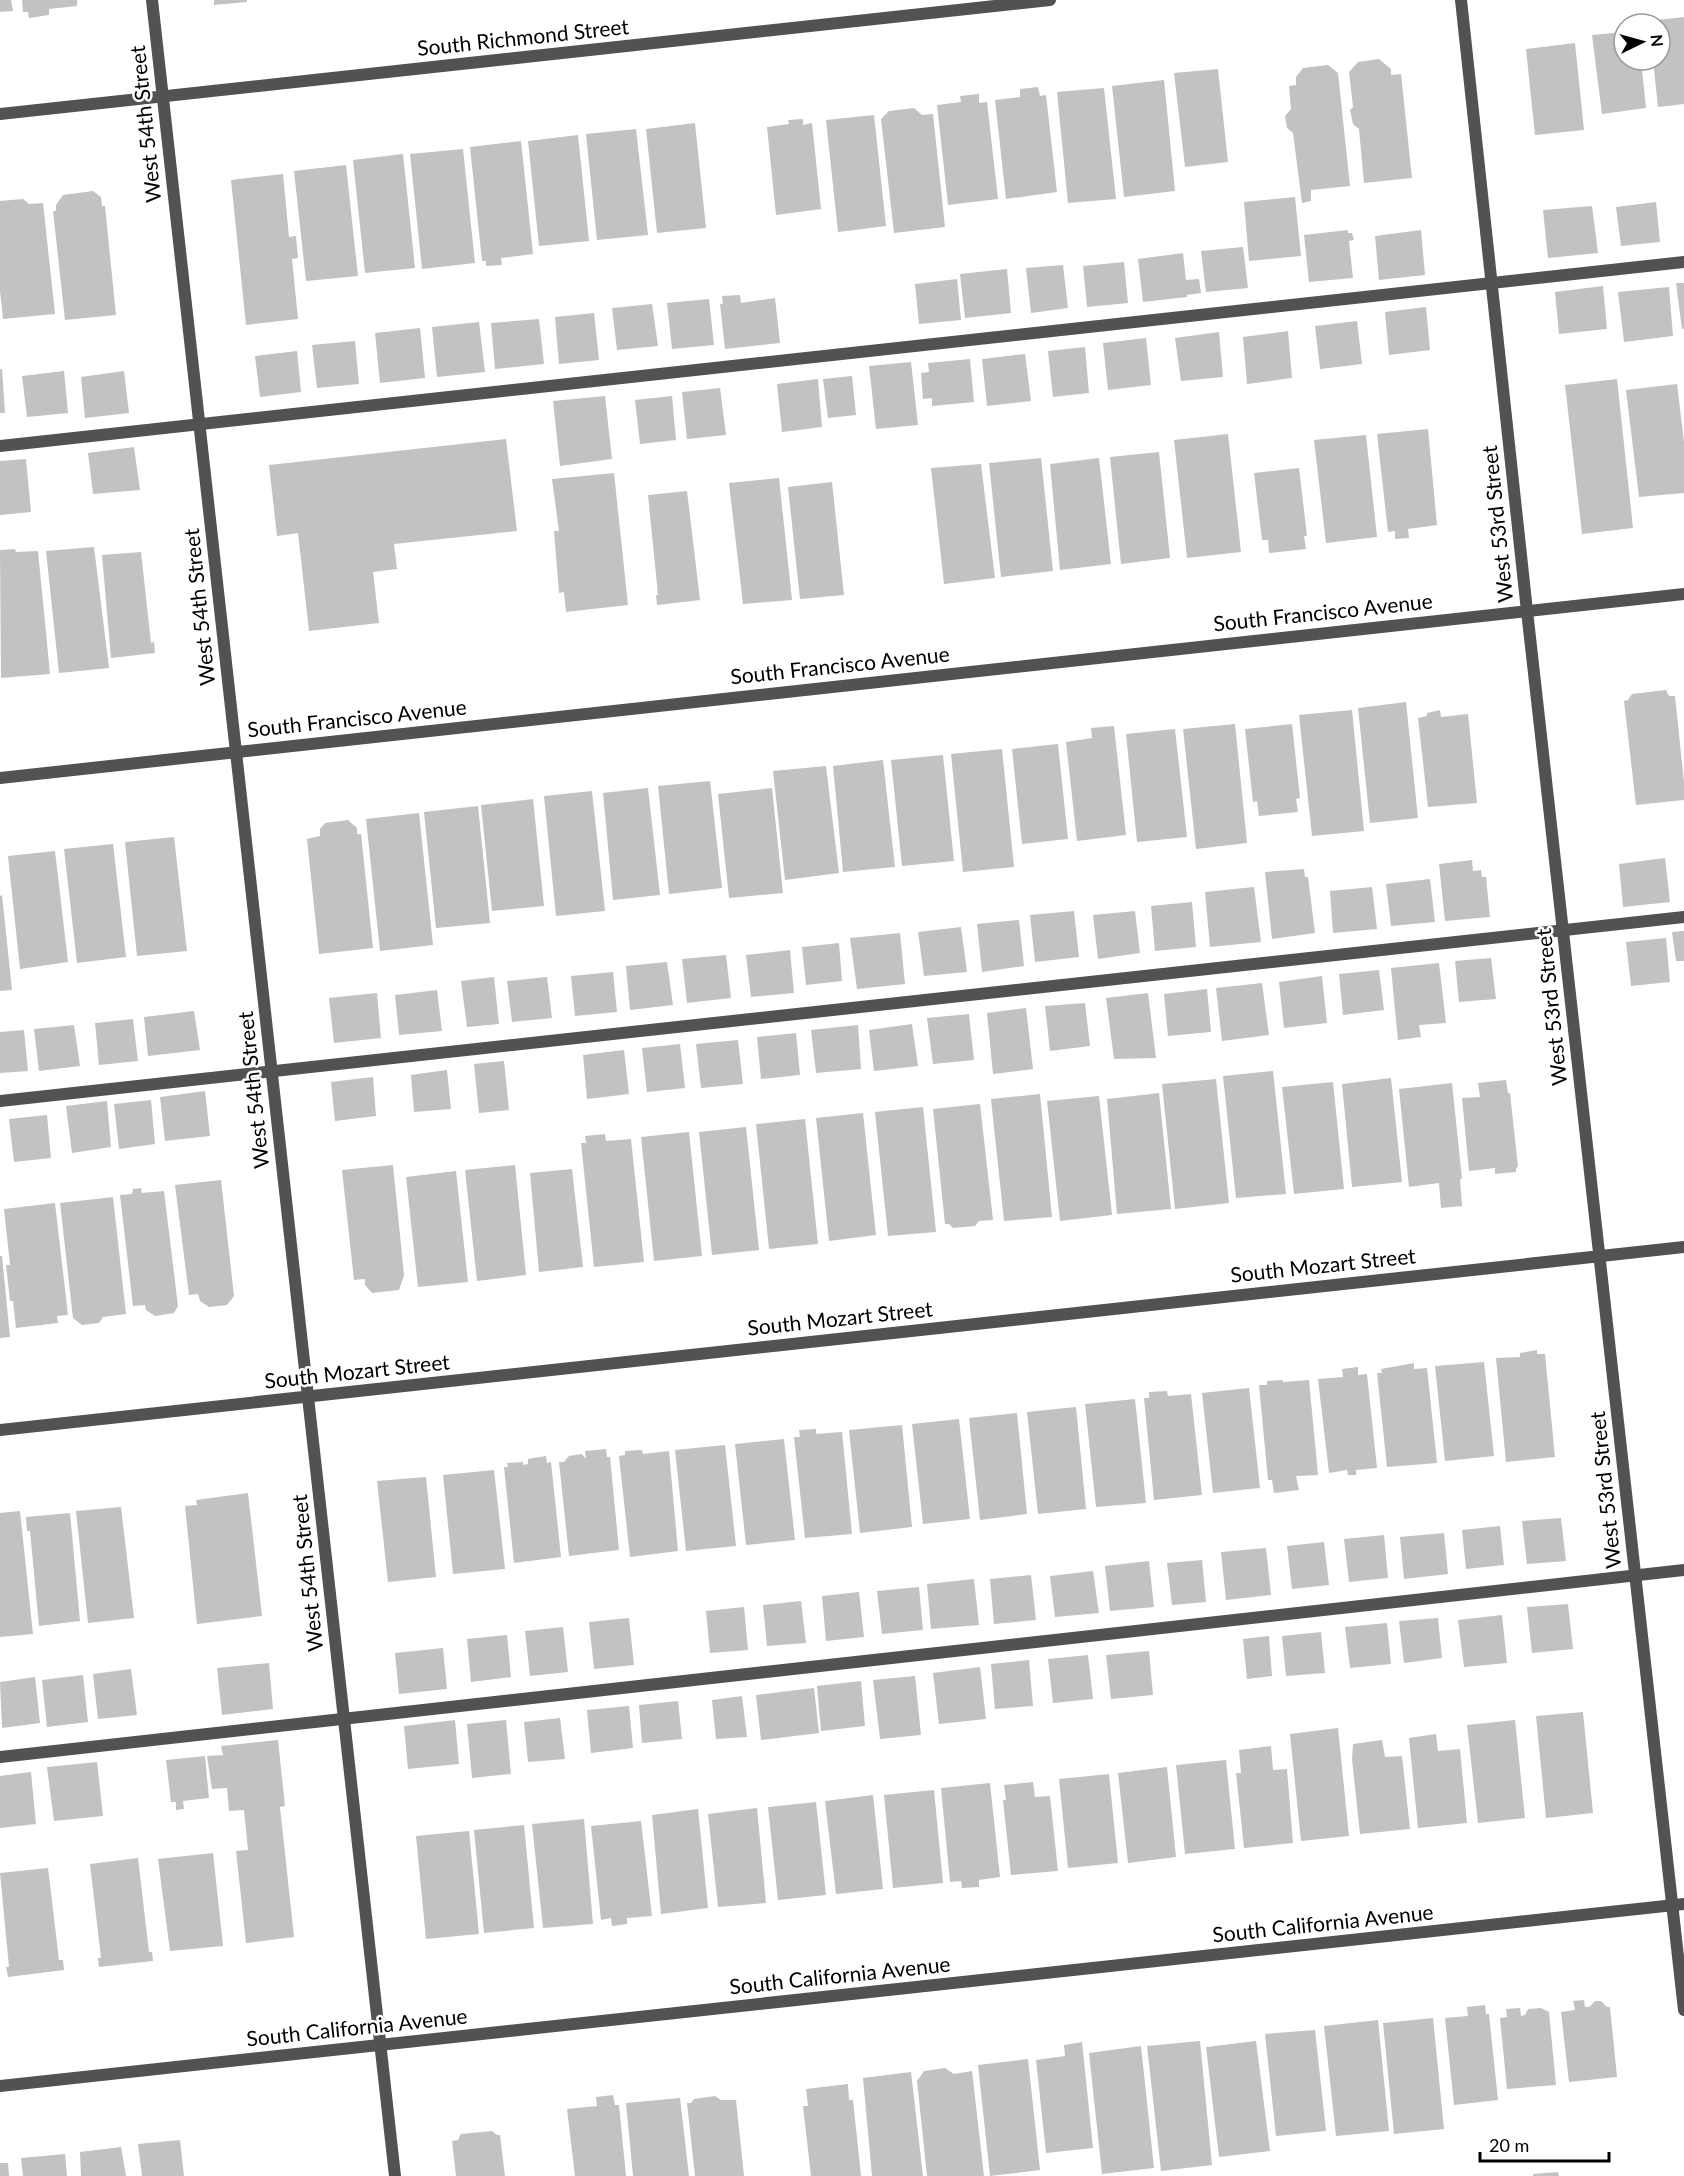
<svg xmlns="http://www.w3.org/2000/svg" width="1684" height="2176" font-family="Lato,sans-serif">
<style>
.building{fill:#c2c2c2}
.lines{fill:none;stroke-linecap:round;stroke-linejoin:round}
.service{stroke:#525252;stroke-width:12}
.minor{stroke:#525252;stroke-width:12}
.tertiary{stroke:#525252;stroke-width:12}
.labels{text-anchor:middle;stroke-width:5;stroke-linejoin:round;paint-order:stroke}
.street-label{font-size:21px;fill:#000;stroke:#fff}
</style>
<rect width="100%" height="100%" fill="#fff"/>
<path class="building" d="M0,0H11L13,11L0,12Z
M22,0H77V6L49,9V15L29,18L28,12H23Z
M214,0H247V2L214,5Z
M1684,17V104L1658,107L1653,60H1660V24H1649L1648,21Z
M1624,32V60H1641L1646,108L1602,114L1592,35Z
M1575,43L1584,130L1535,135L1526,49Z
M1379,59L1391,69V75L1401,74L1412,178L1364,183L1359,129L1353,124L1350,110L1353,107L1349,72L1358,62Z
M1328,65L1338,73L1350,186L1311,190V201L1302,203L1293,133L1287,128L1285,116L1291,109L1289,86L1296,85V77L1303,68Z
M1218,69L1228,162L1185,167L1174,73Z
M1164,80L1175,191L1124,197L1112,86Z
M1038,87L1040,96L1046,95L1057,192L1006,199L995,100L1020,97V89Z
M1104,88L1116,199L1068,203L1057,92Z
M979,94V103L987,102L998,199L948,205L937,105L961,102L960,96Z
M914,108L922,115L933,114L945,227L894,233L881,119L889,111Z
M874,115L886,226L838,232L826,120Z
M803,119V125L812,123L821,209L776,215L767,127L789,124L788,120Z
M695,123L706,228L657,233L646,129Z
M636,129L648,235L597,240L586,134Z
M578,135L589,241L539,246L528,141Z
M521,141L533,254L501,258L502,265L486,266V261H482L470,147Z
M463,149L475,263L422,269L410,154Z
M403,154L415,268L365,273L353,160Z
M346,165L358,276L306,281L294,171Z
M283,174L289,237L296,236L298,258L292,259L298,319L246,325L231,180Z
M93,191L101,197L102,206H105L116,315L65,320L53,211H56V205L63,195Z
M1295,197L1301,256L1249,261L1244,202Z
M23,199L29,204L43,203L55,314L3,319L0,291V201Z
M1656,202L1660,242L1621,246L1616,207Z
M1592,206L1598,253L1548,258L1543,210Z
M1348,230V233H1352L1354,240L1349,241L1353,278L1309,282L1304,235Z
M1421,230L1425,275L1379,280L1375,236Z
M1243,247L1248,288L1206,292L1201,251Z
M1183,253L1186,280L1199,279L1201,293L1187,295V297L1143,302L1138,259Z
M1124,262L1128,303L1087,307L1083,266Z
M1063,265L1068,308L1031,313L1026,268Z
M1007,269L1011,313L965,318L960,274Z
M957,279L961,320L919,324L915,284Z
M1676,283H1684V329H1682Z
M1603,286L1607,329L1559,334L1555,292Z
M1669,287L1673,336L1624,342L1618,292Z
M740,295L741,303L775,298L780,343L725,349L720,304H723L722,296Z
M709,299L714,345L672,349L667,303Z
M652,304L658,346L617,350L612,308Z
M1426,307L1430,350L1389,355L1385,312Z
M594,313L599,360L559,364L555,317Z
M539,319L544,364L495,369L491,323Z
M1357,321L1362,364L1320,369L1315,326Z
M479,322L485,372L437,377L432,327Z
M420,328L425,378L380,383L375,333Z
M1288,331L1292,378L1247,384L1243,337Z
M1219,332L1223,377L1181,381L1175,338Z
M1146,338L1151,385L1108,390L1103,343Z
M355,341L359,384L317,388L312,345Z
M1085,347L1089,393L1053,397L1048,351Z
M297,351L301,392L260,397L255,356Z
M1025,354L1031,401L987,406L982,359Z
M970,359L974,402L932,406V398L923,399L921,373L929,372L928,363Z
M911,362L918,425L876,429L869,366Z
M0,369H2L5,413H0Z
M64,371L68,413L27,417L22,376Z
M124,371L129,413L85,418L81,377Z
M852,376L856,415L828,418L823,379Z
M818,379L822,427L782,432L777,384Z
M1617,379L1633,528L1582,534L1565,385Z
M1677,384L1684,442V493L1639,497L1626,390Z
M720,388L726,435L687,439L682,392Z
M605,396L612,459L560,466L553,401Z
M672,396L676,440L640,444L635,400Z
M1428,429L1437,525L1408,529L1409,538L1395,539V531L1388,532L1377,434Z
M1228,434L1241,552L1187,558L1174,440Z
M1366,435L1377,537L1326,543L1314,440Z
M506,439L517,531L394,544L397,569L373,572L379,623L309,631L298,533L277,536L269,465Z
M134,447L140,490L93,494L88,453Z
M1159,452L1170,558L1121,564L1110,457Z
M1041,458L1053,571L1001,577L989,463Z
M1099,458L1111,564L1060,570L1050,464Z
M26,459L31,512L0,515V461Z
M981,464L995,578L944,584L931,468Z
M1299,468L1307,536H1304L1306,549L1269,553L1268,540H1262L1254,473Z
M614,473L628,605L566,612L564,592L559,593L554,531H559L552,479Z
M779,478L792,600L743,604L729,483Z
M832,482L844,595L800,599L788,487Z
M687,491L700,600L657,605L656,595H658L648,495Z
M94,547L109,668L59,673L46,551Z
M15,549L16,552L38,551L50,674L1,678L0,550Z
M141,552L151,643L154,642L155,653L111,658L102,555Z
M1666,690L1669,696H1675L1684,782V800L1636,805L1624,701L1628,700L1632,694Z
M1406,702L1418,818L1370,823L1358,708Z
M1352,710L1364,831L1312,836L1299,715Z
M1440,710L1441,717L1468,714L1477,803L1428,807L1418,718L1427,716V713Z
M1235,724L1247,843L1196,849L1183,729Z
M1292,724L1300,798L1296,799L1298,812L1259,816L1257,801L1253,802L1245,729Z
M1114,726L1126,835L1077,841L1066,742L1092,738L1091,728Z
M1175,729L1187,837L1137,842L1126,734Z
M1058,744L1068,839L1022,844L1012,749Z
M1002,749L1014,867L963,872L951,754Z
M943,755L954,861L902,866L891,760Z
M883,760L895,867L843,872L833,766Z
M826,766L839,873L785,880L773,771Z
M710,781L722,888L669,894L658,786Z
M648,788L660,895L613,900L603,793Z
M772,788L783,893L729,898L718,794Z
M592,791L605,911L556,916L544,796Z
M533,799L544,906L492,911L481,805Z
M478,806L490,923L436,928L424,812Z
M419,813L433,945L380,951L366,819Z
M348,820L357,828V834H361L373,948L319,954L307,839L320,836V829L325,823Z
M174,837L187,951L137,956L125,842Z
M113,844L126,957L77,963L64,849Z
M55,851L68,962L20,969L8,856Z
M1665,858L1670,902L1623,907L1619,864Z
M1472,860L1473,871L1481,870L1482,877H1486L1490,917L1445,921L1439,864Z
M1304,869L1305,877H1308L1315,933L1272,939L1265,872Z
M1430,879L1435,922L1391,926L1386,884Z
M1254,887L1261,942L1210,947L1205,892Z
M1372,887L1377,929L1333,933L1330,891Z
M2,895L12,990L0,991V896Z
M1192,902L1196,947L1155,951L1151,906Z
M1074,911L1079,957L1035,962L1030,915Z
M1135,911L1140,953L1098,959L1093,915Z
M1019,920L1024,966L982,972L977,924Z
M961,927L967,972L924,976L918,932Z
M1684,931V961H1676L1672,932Z
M900,933L905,984L857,989L850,938Z
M1666,938L1670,982L1631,986L1626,942Z
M839,943L842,981L806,985L802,947Z
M790,950L794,993L751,997L746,955Z
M726,955L731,998L687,1003L682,959Z
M1491,958L1496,999L1459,1002L1455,961Z
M667,962L673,1005L630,1010L626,966Z
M1439,963L1446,1023L1419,1025L1421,1037L1398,1040L1391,968Z
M1379,970L1384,1010L1343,1015L1339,974Z
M613,972L617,1012L575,1016L571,976Z
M1322,976L1327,1023L1284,1028L1279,982Z
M494,977L499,1024L467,1027L461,981Z
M547,977L552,1018L512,1022L507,981Z
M1262,983L1269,1035L1222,1041L1216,988Z
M1207,989L1211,1032L1168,1036L1164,994Z
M437,990L442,1031L399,1035L395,995Z
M377,993L381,1038L334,1043L329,998Z
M1148,993L1156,1058L1114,1059L1106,998Z
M1085,1003L1090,1046L1050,1051L1045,1006Z
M1026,1008L1033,1069L993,1074L987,1013Z
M194,1011L200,1050L148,1056L144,1017Z
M969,1014L974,1060L933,1064L927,1018Z
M133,1019L138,1061L99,1065L95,1023Z
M912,1024L918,1066L874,1071L869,1030Z
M74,1025L80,1066L39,1071L34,1029Z
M858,1025L861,1069L816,1073L811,1030Z
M24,1030L28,1071L0,1073V1032Z
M796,1033L800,1075L761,1079L757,1037Z
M738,1040L743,1084L701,1088L696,1044Z
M680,1044L685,1088L647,1092L642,1048Z
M624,1050L629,1094L587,1099L583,1055Z
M504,1061L509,1110L479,1113L474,1064Z
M447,1070L451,1109L414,1112L411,1075Z
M1273,1071L1286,1194L1236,1198L1223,1076Z
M373,1077L376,1116L335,1121L331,1082Z
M1391,1078L1402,1182L1352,1187L1342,1084Z
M1216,1079L1229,1203L1175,1209L1162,1084Z
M1506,1080L1508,1093H1510L1518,1167L1516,1168V1172L1495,1174V1168L1469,1171L1462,1098L1480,1097L1478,1083Z
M1333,1082L1344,1189L1294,1194L1282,1087Z
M1452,1083L1462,1179H1460L1462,1206L1441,1208L1439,1183L1409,1187L1399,1089Z
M205,1091L210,1136L165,1141L160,1097Z
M1159,1093L1171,1209L1117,1214L1107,1099Z
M1040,1094L1052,1217L1004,1221L991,1099Z
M1099,1096L1112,1215L1060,1221L1047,1101Z
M151,1100L155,1144L119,1149L114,1104Z
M107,1101L111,1147L72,1153L66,1106Z
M980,1104L993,1220L979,1221L975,1226L953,1228L949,1224H945L933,1109Z
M923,1107L936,1232L888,1236L875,1112Z
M863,1113L876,1235L829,1241L816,1118Z
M47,1115L51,1158L14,1162L9,1119Z
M805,1119L818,1244L769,1249L756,1124Z
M746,1127L759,1250L712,1255L699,1132Z
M689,1132L702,1256L654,1261L641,1137Z
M605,1134L606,1141L631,1139L644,1262L594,1267L581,1143H586L585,1136Z
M393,1165L404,1275L399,1290L372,1293L365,1285V1279L354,1280L342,1170Z
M515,1165L526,1275L477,1281L465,1170Z
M572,1169L583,1267L539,1272L530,1173Z
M456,1171L468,1282L418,1287L406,1177Z
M221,1180L234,1296L227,1305L209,1307L200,1301L198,1294L189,1295L175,1185Z
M141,1188L142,1193L164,1191L178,1306L174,1313L155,1316L146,1310L145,1305L133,1306L120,1195L132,1194L133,1189Z
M113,1197L126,1314L103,1317L99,1323L82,1325L73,1318L60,1203Z
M55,1203L68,1315L57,1316L58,1323L16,1328L13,1301H10L6,1265H10L4,1209Z
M0,1256H2L10,1337L0,1338Z
M1537,1350V1354H1545L1555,1457L1506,1462L1496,1358L1520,1357V1353Z
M1484,1362L1494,1456L1445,1461L1435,1366Z
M1414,1363V1369L1427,1368L1437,1463L1387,1467L1377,1373H1382L1381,1369Z
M1358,1367V1375L1367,1374L1377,1468L1356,1470V1475H1348L1347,1470L1329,1473L1318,1379L1343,1377L1342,1369Z
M1283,1380V1382L1309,1380L1318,1475L1296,1476L1299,1490L1274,1493L1272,1480H1268L1259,1385H1267V1381Z
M1249,1388L1260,1488L1213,1493L1202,1393Z
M1167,1391L1168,1396L1191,1394L1202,1495L1154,1500L1144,1398H1149V1392Z
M1135,1399L1146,1503L1096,1507L1085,1404Z
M1076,1407L1086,1509L1038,1514L1027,1412Z
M1017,1413L1027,1514L980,1520L969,1418Z
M959,1419L970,1519L923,1524L912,1424Z
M902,1425L912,1527L860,1533L849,1430Z
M816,1429V1434L842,1432L852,1534L805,1538L794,1437H800L799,1430Z
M784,1439L795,1540L746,1545L735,1444Z
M725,1445L736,1546L686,1551L675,1450Z
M606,1449L607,1457H610L619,1550L569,1556L559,1462H564L569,1456L582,1454L586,1459L585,1451Z
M642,1450L643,1454L669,1451L678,1551L630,1557L619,1456L625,1455V1451Z
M546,1456L547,1463L551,1462L561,1557L514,1563L504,1467H508L507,1463L523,1462V1465L528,1464V1459Z
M494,1470L505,1569L453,1574L443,1475Z
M426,1477L436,1577L388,1582L377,1481Z
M248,1493L262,1616L197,1624L185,1506L197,1505L196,1500Z
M121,1507L134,1618L88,1623L76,1511Z
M20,1511L33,1634L0,1637V1513Z
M70,1513L80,1621L39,1626L30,1531H27L26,1517Z
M1561,1518L1566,1561L1527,1564L1522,1521Z
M1500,1526L1504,1565L1466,1569L1462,1530Z
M1444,1533L1448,1574L1404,1579L1400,1537Z
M1384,1535L1388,1578L1349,1582L1344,1539Z
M1324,1542L1329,1585L1292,1589L1287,1546Z
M1266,1548L1271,1595L1226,1600L1221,1552Z
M1202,1560L1206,1602L1172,1605L1167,1563Z
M1149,1561L1154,1607L1110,1611L1105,1566Z
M1093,1571L1099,1613L1055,1617L1050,1576Z
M1031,1575L1036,1620L994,1624L990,1579Z
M974,1579L979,1625L931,1629L927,1584Z
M919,1587L923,1630L882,1634L877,1591Z
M859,1592L864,1637L826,1641L822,1596Z
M801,1601L806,1643L767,1646L763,1605Z
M1568,1604L1573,1649L1532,1653L1527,1607Z
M744,1607L748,1650L710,1653L706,1611Z
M1502,1615L1507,1663L1464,1667L1458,1620Z
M629,1618L634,1665L594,1669L589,1622Z
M1438,1618L1442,1658L1404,1663L1399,1621Z
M1387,1623L1391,1664L1350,1668L1345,1627Z
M563,1627L568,1672L530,1676L525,1631Z
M1321,1632L1325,1673L1286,1676L1282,1636Z
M507,1635L511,1677L471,1682L467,1639Z
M1269,1636L1272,1676L1247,1679L1243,1639Z
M443,1648L447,1689L399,1694L395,1653Z
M1149,1651L1153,1695L1111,1699L1106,1655Z
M1088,1655L1093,1699L1053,1703L1048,1659Z
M1029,1660L1033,1706L995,1709L991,1664Z
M269,1663L273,1709L222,1715L217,1668Z
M980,1667L986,1719L939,1724L933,1673Z
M131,1669L137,1715L98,1719L93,1674Z
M83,1675L88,1722L47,1727L42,1680Z
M915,1676L921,1735L880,1739L873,1680Z
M35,1677L40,1723L2,1728L0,1682Z
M861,1681L865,1726L821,1731L817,1686Z
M814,1688L819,1733L761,1740L756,1695Z
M742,1696L747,1737L716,1739L712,1700Z
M678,1701L682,1739L642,1743L639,1705Z
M629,1706L633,1748L591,1753L587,1710Z
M1583,1712L1593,1813L1546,1818L1536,1716Z
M560,1718L565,1759L528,1762L524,1722Z
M455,1720L459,1764L408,1769L404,1726Z
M506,1720L511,1774L472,1778L467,1724Z
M1515,1720L1525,1818L1478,1823L1467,1725Z
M1338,1728L1349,1836L1301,1841L1290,1734Z
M1436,1734L1438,1751L1460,1749L1467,1823L1418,1828L1409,1738Z
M278,1740L285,1806L280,1807L294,1937L246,1943L236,1851L248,1850L244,1810L229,1811L227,1788L212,1789L207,1756L223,1755L221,1746Z
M1382,1740L1385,1757L1402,1756L1410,1829L1360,1834L1352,1759L1353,1744Z
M1271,1746L1273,1770L1287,1769L1293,1843L1244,1848L1236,1773H1241L1239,1750Z
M205,1756L209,1798L183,1801L184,1809L176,1810V1802H171L166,1760Z
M1226,1760L1235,1849L1185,1854L1176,1765Z
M97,1762L103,1816L54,1821L47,1767Z
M1167,1767L1176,1857L1128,1863L1118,1773Z
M31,1772L36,1824L0,1828V1776Z
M1109,1774L1118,1863L1068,1868L1059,1779Z
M1033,1782L1035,1797L1050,1796L1058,1871L1011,1875L1003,1800H1006L1004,1785Z
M990,1783L1000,1877L979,1880V1887L962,1888L961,1881L950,1882L941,1788Z
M934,1790L943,1883L893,1888L884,1795Z
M873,1795L883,1889L836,1894L825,1801Z
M816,1802L826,1895L778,1900L768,1807Z
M757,1808L766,1903L718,1907L708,1814Z
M698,1809L708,1908L661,1914L652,1815Z
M584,1819L593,1924L543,1928L532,1824Z
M641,1821L652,1916L627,1918V1924L612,1926L611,1918L601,1920L591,1826Z
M524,1825L534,1928L484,1933L474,1830Z
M469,1831L479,1934L426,1939L416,1836Z
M213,1853L223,1946L170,1951L158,1859Z
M138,1858L149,1952H152L153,1961L99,1967L98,1958H101L90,1864Z
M48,1868L59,1960H63L64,1970L8,1977L6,1967H9L0,1873Z
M1584,2000L1585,2007H1589L1595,2001H1601L1607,2007H1610L1617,2077L1569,2082L1561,2012L1575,2010L1573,2001Z
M1485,2005L1486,2014H1489L1498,2100L1454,2105L1445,2018L1468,2016L1467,2007Z
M1520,2008L1521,2016L1525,2015L1528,2009L1541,2008L1549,2012L1556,2085L1507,2089L1500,2018L1507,2017L1506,2009Z
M1433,2018L1444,2129L1394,2134L1383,2023Z
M1378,2020L1389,2131L1336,2136L1324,2026Z
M1315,2030L1326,2131L1276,2136L1265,2034Z
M1200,2041L1212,2165L1161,2171L1147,2046Z
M1256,2041L1270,2151L1219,2157L1206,2047Z
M1082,2042L1093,2148L1046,2153L1036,2060L1065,2056L1064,2045Z
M1141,2046L1154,2168L1102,2174L1089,2053Z
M1028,2059L1040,2170L990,2176L978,2065Z
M945,2068L954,2074L972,2071L984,2176H927L917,2081L924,2071Z
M911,2072L923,2176H872L863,2078Z
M848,2084L849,2100H853L861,2176H811L803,2106H808L806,2089Z
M613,2095L615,2105H619L626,2176H575L567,2109L597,2106L596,2097Z
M715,2096L721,2100H736L744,2176H695L687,2103H691L694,2099Z
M680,2098L689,2176H633L626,2103Z
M492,2131L497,2135H500L505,2176H456L452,2141L458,2140L461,2134Z
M180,2140L184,2176H142L138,2144Z
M121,2147L126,2176H81L80,2152Z
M65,2154L67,2176H23L21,2158Z
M0,2163H8L9,2176H0Z
M1558,2172L1559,2176H1533V2174Z"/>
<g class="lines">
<path class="service" d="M0,446L1684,262
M0,1101L1684,917
M0,1757L1684,1570"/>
<path class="minor" d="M152,0L395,2176
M1461,0L1527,611L1684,2010
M0,114L1050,0
M0,778L1684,594
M0,1430L1684,1247"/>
<path class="tertiary" d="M0,2086L1684,1904"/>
</g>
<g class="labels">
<g class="street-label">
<text transform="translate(523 38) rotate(-6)" y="7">South Richmond Street</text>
<text transform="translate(146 124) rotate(-96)" y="7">West 54th Street</text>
<text transform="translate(1498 524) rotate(-96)" y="7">West 53rd Street</text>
<text transform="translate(200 607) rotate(-96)" y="7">West 54th Street</text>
<text transform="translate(1323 613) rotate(-6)" y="7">South Francisco Avenue</text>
<text transform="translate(840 666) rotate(-6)" y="7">South Francisco Avenue</text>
<text transform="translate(357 719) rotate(-6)" y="7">South Francisco Avenue</text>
<text transform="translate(1552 1007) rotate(-96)" y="7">West 53rd Street</text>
<text transform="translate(254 1090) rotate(-96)" y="7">West 54th Street</text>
<text transform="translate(1323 1266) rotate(-6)" y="7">South Mozart Street</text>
<text transform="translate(840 1319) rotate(-6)" y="7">South Mozart Street</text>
<text transform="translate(357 1372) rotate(-6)" y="7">South Mozart Street</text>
<text transform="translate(1606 1490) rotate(-96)" y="7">West 53rd Street</text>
<text transform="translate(308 1573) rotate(-96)" y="7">West 54th Street</text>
<text transform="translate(1323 1924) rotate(-6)" y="7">South California Avenue</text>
<text transform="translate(840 1976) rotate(-6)" y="7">South California Avenue</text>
<text transform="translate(357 2028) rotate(-6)" y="7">South California Avenue</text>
</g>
</g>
<g transform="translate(1642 42) rotate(85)"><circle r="28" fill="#ffffff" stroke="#999999" stroke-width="1.5"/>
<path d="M0-4.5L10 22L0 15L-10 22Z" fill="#000000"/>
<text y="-9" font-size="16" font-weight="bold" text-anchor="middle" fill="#000000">N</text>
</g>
<path d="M1480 2152v9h129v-9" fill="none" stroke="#000000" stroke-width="3"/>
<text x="1489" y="2152" font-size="18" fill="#000000" stroke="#ffffff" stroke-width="4.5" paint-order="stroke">20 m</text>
</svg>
